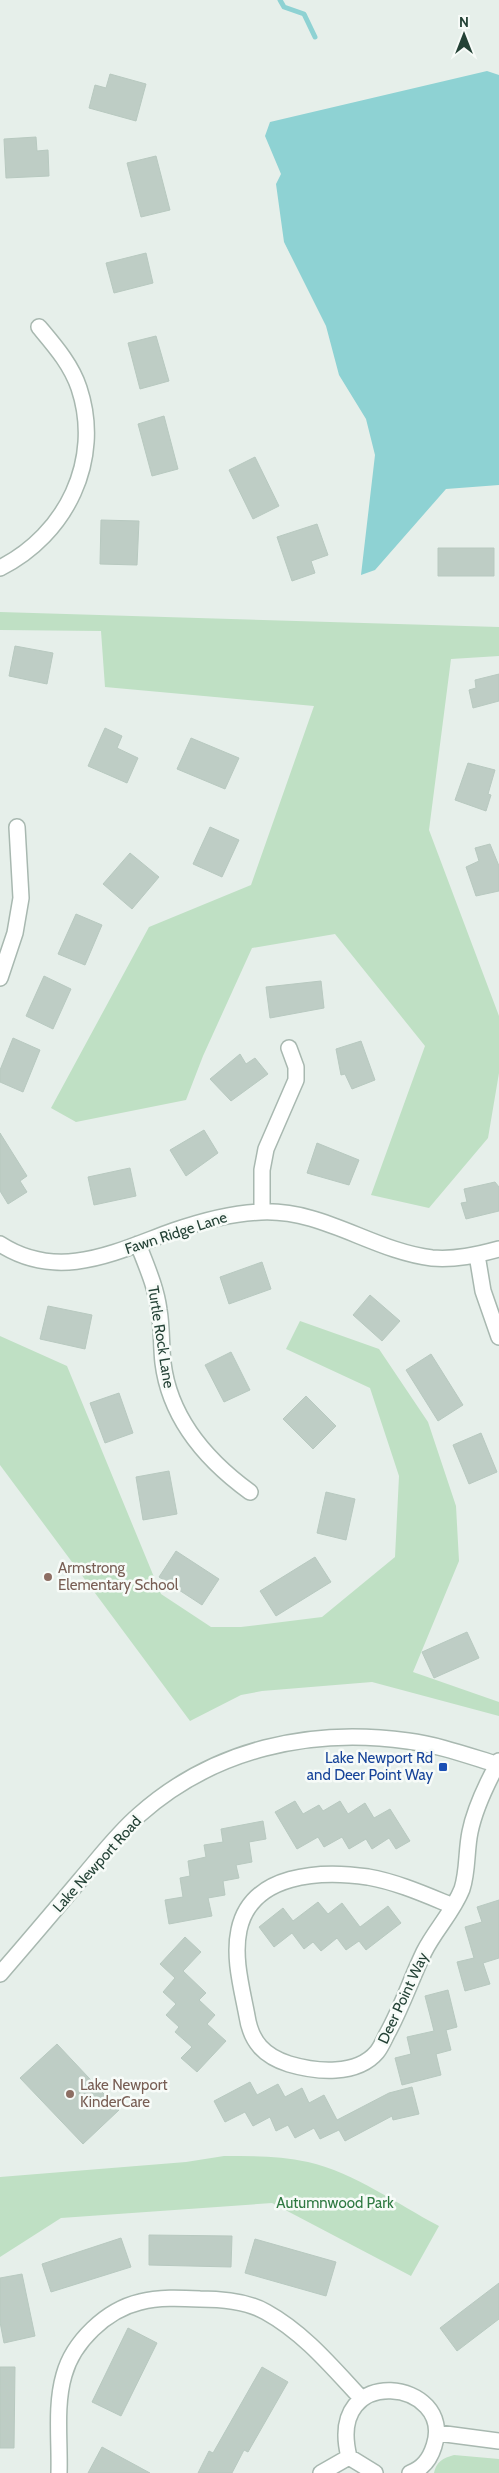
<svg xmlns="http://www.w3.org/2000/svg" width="499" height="2473" font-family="Cabin,sans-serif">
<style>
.green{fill:#bfe0c4}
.water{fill:#8ed2d3}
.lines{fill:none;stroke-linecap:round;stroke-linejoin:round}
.stream{stroke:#8ed2d3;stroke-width:5}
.building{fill:#becdc5;stroke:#b8c9c0}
.minor-casing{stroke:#a8b8b0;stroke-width:18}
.minor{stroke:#fff;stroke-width:15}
.education-dot{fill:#8d6e63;stroke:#f7fbf8;stroke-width:2}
.transit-dot{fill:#1a4fb4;stroke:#f7fbf8;stroke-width:2}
.labels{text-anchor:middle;stroke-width:5;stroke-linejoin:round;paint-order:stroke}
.street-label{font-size:15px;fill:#244236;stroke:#f7fbf8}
.education-label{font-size:15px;fill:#785e54;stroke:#f7fbf8;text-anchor:start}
.transit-label{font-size:15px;fill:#164399;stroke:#f7fbf8;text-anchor:end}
.park-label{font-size:15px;fill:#2e7941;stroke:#f7fbf8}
</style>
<rect width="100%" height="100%" fill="#e6efea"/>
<path class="green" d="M0,612L499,627V656L451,659L429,830L499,1016V1073L488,1138L429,1208L371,1195L425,1046L335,934L252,948L203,1056L186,1100L76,1122L51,1108L149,927L251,885L314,706L105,687L101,631L0,630Z
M300,1321L379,1349L428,1422L456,1506L459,1561L413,1672L499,1702V1716L372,1682L262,1691L241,1695L190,1721L0,1465V1336L67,1366L161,1594L211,1627H241L322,1617L395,1557L399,1476L370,1388L286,1349Z
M224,2156C253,2156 280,2156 308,2162C355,2173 397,2204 439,2226L411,2276L272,2203L61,2218L0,2257V2177L186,2162Z
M454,2455L499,2459V2473H434C436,2462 443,2458 454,2455Z"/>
<path class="water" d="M487,71L499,75V485L446,489L375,570L361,575L375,455L366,419L339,375L326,326L284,242L276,184L281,174L265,136L270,122Z"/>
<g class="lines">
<path class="stream" d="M280,0L284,7L304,14L315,37"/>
</g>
<path class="building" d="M110,74L146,84L136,121L89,108L95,85L106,88Z
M36,137L37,151L48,150L49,176L6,178L4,139Z
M156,156L170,210L141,217L127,163Z
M146,253L153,283L114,293L106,263Z
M156,336L169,381L140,389L128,343Z
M164,416L178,469L152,476L138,424Z
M255,457L279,506L253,519L229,470Z
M101,520L139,521L137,565L100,564Z
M317,524L328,555L311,561L315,573L292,581L277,537Z
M438,548H494V576H438Z
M15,646L53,653L47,684L9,676Z
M499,674V701L473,708L469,690L476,688L475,680Z
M105,728L122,736L117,748L138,758L127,783L88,766Z
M191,738L239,758L225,789L177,769Z
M468,763L495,770L488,794L491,795L486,811L455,800Z
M210,827L239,840L222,877L193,864Z
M490,844L499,866V891L476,896L466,867L479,861L475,848Z
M130,853L159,877L132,909L103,884Z
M76,914L102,925L85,965L58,954Z
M44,976L71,989L53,1029L26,1016Z
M321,981L324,1008L270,1018L266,987Z
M13,1038L40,1050L23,1092L0,1082V1070Z
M361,1041L375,1080L352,1089L345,1074L341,1075L336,1049Z
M240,1054L246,1064L255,1058L268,1074L231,1101L210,1079Z
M204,1130L218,1153L186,1176L170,1150Z
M0,1133L27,1176L20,1181L27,1192L8,1204L0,1191Z
M317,1143L359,1160L349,1185L307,1173Z
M130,1168L136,1196L94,1205L88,1177Z
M495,1182L499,1187V1211L466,1219L461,1203L467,1202L464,1189Z
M262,1262L271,1289L229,1304L220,1277Z
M370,1295L400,1321L382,1341L353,1315Z
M48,1306L92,1315L85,1349L40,1339Z
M231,1352L250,1390L224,1402L205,1365Z
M431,1354L463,1405L438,1421L406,1370Z
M119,1393L133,1433L105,1443L90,1403Z
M306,1396L336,1426L313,1449L283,1419Z
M481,1433L497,1472L469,1484L453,1445Z
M169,1471L177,1514L143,1520L136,1477Z
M326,1492L355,1499L346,1540L317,1533Z
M176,1551L219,1579L202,1605L159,1577Z
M315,1557L331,1582L276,1616L260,1591Z
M467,1632L479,1658L434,1678L422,1652Z
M295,1801L303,1814L319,1805L323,1811L340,1801L348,1814L365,1803L374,1818L390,1809L410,1841L396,1849L389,1838L372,1849L366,1839L349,1849L342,1837L324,1847L318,1837L297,1849L275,1812Z
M263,1821L266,1839L249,1842L252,1862L236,1865L239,1878L223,1881L225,1895L208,1898L212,1916L169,1924L165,1900L183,1897L180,1878L190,1876L188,1861L206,1857L204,1845L223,1842L221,1829Z
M499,1900V1958L483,1963L490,1984L465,1991L457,1962L474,1958L465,1927L482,1922L477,1907Z
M318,1902L328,1914L342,1903L360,1927L388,1906L401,1923L366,1950L359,1941L346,1950L337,1938L321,1951L313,1942L304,1949L292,1933L274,1947L259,1927L283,1908L293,1921Z
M185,1937L201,1952L183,1971L206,1993L199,2000L215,2015L207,2024L226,2041L197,2072L181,2058L192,2047L175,2032L179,2027L166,2015L176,2004L163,1992L175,1978L160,1964Z
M448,1990L457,2027L446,2030L451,2050L436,2054L441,2075L402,2085L395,2058L411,2054L407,2037L434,2031L425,1996Z
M57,2044L119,2110L83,2144L20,2078Z
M250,2082L257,2095L278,2084L285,2097L302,2088L309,2103L324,2095L337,2120L389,2093L412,2087L419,2114L393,2120L392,2116L345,2141L339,2130L320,2139L314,2128L295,2138L288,2125L276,2131L270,2117L253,2126L245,2112L225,2122L214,2101Z
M149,2235L232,2236L231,2267L149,2265Z
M121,2238L131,2267L51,2292L42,2264Z
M255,2239L336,2262L326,2296L245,2273Z
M22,2274L35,2336L4,2343L0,2322V2278Z
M499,2283V2319L457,2351L440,2328Z
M128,2328L157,2343L121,2416L92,2402Z
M0,2367H15L14,2448H0Z
M262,2367L288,2382L248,2452L244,2450L232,2473H198L209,2451L213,2453Z
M102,2447L150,2473H88Z"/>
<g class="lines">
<g class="minor-casing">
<path id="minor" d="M0,568C66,535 103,460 79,388C71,364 54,345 39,327
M0,978L15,933L21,898L17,827
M262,1212V1170L266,1149L296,1080V1067L289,1048
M0,1244C59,1282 115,1252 173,1231C202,1221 231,1213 261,1212C323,1209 373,1251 432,1258C455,1260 477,1255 499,1249
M138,1244C146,1265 156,1287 159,1310C162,1327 161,1345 163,1363C170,1419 206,1460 250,1492
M477,1255L483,1291L499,1337
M453,1906C426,1895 397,1882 368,1877C321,1870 251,1873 239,1930C233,1958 242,1989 247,2016C251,2042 264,2056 289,2064C316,2072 357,2076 377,2052C381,2047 384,2040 387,2034C402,2007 411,1979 424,1952C435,1930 453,1912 462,1889C468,1871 466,1851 470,1832C475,1807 487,1783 499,1761
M0,1974C27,1943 54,1911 81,1879C100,1857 117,1834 139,1815C213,1749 311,1727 408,1741C439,1745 469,1756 499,1765
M438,2433L499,2441
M59,2473C60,2441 55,2406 64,2375C73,2342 106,2310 140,2302C159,2297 180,2298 200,2299C221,2299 247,2301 266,2312C304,2333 332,2367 361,2398
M321,2473L349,2457
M375,2473L349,2457C325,2361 456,2380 434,2446C430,2459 422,2469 410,2473"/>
</g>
<use href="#minor" class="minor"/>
</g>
<g class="education-dot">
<circle cx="48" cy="1577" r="5"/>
<circle cx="70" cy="2094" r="5"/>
</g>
<rect class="transit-dot" x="438" y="1762" width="10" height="10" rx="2.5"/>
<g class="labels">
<g class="street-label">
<text transform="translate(176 1233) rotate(-18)" y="5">Fawn Ridge Lane</text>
<text transform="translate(161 1337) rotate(81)" y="5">Turtle Rock Lane</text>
<text transform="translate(97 1864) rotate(-48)" y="5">Lake Newport Road</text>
<text transform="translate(403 1998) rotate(-65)" y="5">Deer Point Way</text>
</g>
<g class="education-label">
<text x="58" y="1573">Armstrong<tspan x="58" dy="17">Elementary School</tspan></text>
<text x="80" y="2090">Lake Newport<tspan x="80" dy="17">KinderCare</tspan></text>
</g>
<g class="transit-label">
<text x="433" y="1763">Lake Newport Rd<tspan x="433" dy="17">and Deer Point Way</tspan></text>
</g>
<g class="park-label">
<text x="335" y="2208">Autumnwood Park</text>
</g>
</g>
<g transform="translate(464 35)" stroke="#f7fbf8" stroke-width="4" paint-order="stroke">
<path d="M0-4L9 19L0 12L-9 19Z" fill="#244236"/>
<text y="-8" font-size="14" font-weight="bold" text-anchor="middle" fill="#244236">N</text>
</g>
</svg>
